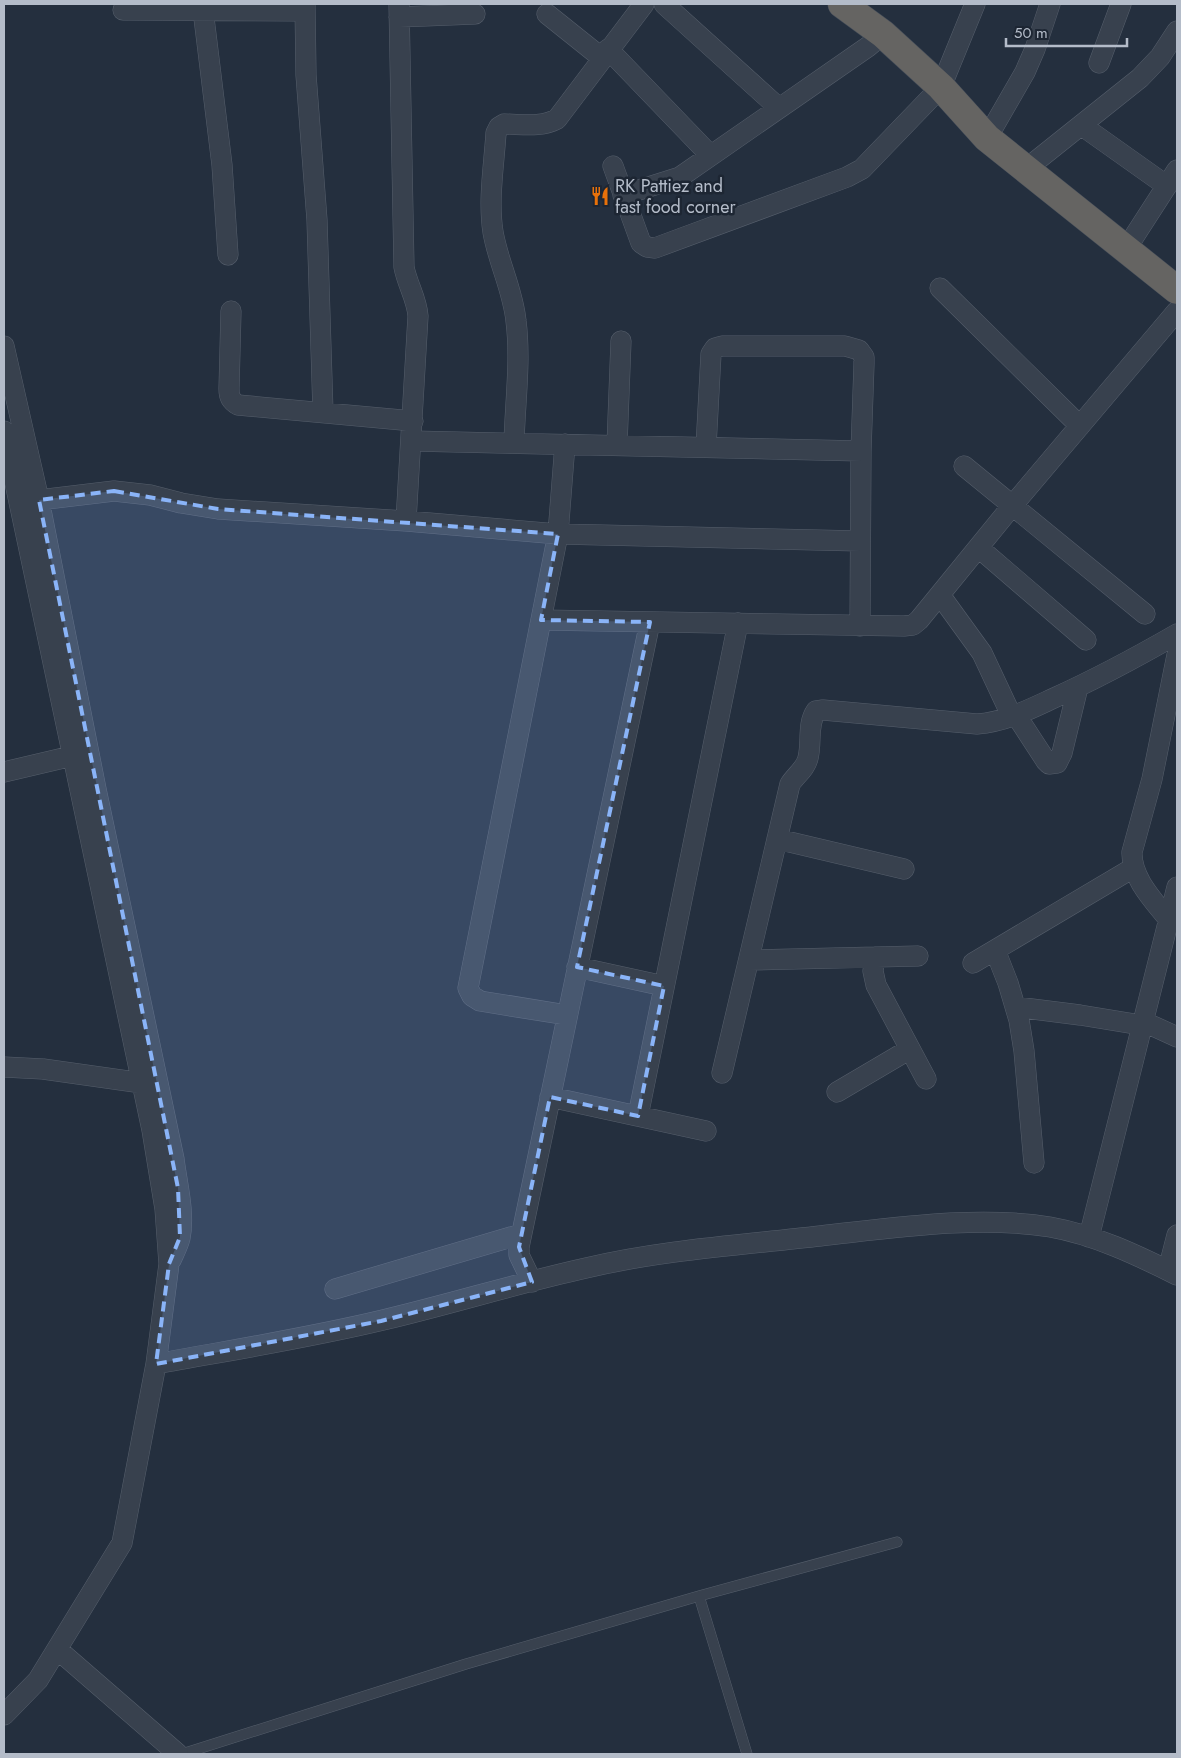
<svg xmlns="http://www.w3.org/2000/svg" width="1181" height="1758" font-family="Jost,sans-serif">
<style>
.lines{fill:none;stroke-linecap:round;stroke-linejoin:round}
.service-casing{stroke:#565f6c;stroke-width:11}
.minor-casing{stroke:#565f6c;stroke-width:21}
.trunk-casing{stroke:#434c59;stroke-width:29}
.service{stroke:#38414e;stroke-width:10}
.minor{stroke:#38414e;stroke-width:20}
.trunk{stroke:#656462;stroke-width:28}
.marked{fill:#8ab4f8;fill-opacity:0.2;stroke:#8ab4f8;stroke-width:4;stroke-dasharray:10 6;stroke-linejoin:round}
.labels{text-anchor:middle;stroke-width:5;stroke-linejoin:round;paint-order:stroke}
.poi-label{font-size:18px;fill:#b4bcc9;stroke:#1d2633;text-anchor:start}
</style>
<rect width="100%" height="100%" fill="#242f3e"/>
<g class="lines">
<g class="service-casing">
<path id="service" d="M699,1596L747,1754
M182,1754L466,1664L699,1596L897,1542"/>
</g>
<g class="minor-casing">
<path id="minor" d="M305,4L306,75L317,220L323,412
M399,4L404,267C407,284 417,299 418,316L406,521
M664,4L779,108
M123,10L305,11
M203,10L222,165L228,255
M547,14L602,58
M399,17L475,14
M608,49L710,155
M1099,63L1121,4
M1081,125L1167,186
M987,138L1025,72L1035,49L1050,4
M613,166L641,243L647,247L655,248L847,177L862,169L941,87L975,4
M1026,169L1140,78L1160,57L1177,31
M623,195L680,177L869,46L883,34
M1126,249L1177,170
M940,288L1080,426
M231,311L229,389C229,397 231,401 238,405L413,421
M4,346L39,500L96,789L174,1159C177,1184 185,1213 180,1238C178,1246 174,1253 171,1260
M4,431L152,1130L165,1209L169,1264L156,1364L122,1543L38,1680L4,1715
M412,441L861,451
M514,443C515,403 521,361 516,321C513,290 498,262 493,232C488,200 494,165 496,133L499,127L504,124C521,124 541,128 557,119L644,4
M565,444L558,534L468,988L472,996L480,1001L567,1015
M617,445L621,341
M706,447L711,354L715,348L722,346H845L859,350L864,357V364L861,451L860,626
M964,466L1145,614
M39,500L114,491L150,495L181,503L218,509L406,521L558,534L860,541
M979,548L1086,640
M940,595L982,653L1012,717
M541,620L904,626L913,625L919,620L1012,506L1177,311
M1016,715L1046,761L1049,764L1057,763L1062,753L1078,687
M4,772L72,756
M777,839L904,869
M1169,920C1154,901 1131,878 1132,852L1152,779L1177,655
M995,950L1008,983L1019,1020L1024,1051L1034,1163
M875,957L873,971L876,985L926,1079
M749,960L918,956
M973,963L1133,868
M577,967L664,986
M1016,1007L1080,1015L1141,1025
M1142,1021L1177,1037
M4,1067L43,1069L142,1083
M722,1073L790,784C796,775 806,768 808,758C812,743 807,724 816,711L823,710L977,724C1005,722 1028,710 1054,698C1096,679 1137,657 1177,634
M837,1092L910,1049
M550,1097L706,1131
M638,1116L738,623
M1089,1237L1177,887
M1168,1270L1177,1235
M532,1282L519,1255V1247L650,622
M335,1289L521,1234
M156,1364C232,1350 308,1338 383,1320C451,1304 518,1283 586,1268C662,1250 742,1245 820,1236C893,1228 977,1215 1050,1227C1095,1235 1137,1255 1177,1275
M57,1649L178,1754"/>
</g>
<g class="trunk-casing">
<path id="trunk" d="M842,4L883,34L941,87L987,138L1177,290"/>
</g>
<use href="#service" class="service"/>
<use href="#minor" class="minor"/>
<use href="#trunk" class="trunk"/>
</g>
<path class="marked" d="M114,491L218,509L558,534L541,620L650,622L577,967L664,986L638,1116L550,1097L519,1247L532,1282L381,1321L156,1364L169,1264L180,1237L178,1188L39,500Z"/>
<defs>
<g id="restaurant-bare" transform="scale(1.5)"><path d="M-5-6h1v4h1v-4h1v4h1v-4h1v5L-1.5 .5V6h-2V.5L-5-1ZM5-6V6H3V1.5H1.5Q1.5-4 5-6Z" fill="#e8710a" stroke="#1d2633" stroke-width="2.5" paint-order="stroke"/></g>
</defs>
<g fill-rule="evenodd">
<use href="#restaurant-bare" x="600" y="196"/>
</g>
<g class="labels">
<g class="poi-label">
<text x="615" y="192">RK Pattiez and<tspan x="615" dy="21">fast food corner</tspan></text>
</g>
</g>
<rect width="1181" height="1758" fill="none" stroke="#b4bcc9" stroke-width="10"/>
<path d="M1006 38v8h121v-8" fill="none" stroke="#b4bcc9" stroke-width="2.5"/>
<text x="1014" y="38" font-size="15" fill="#b4bcc9" stroke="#1d2633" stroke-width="4" paint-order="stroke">50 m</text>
</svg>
